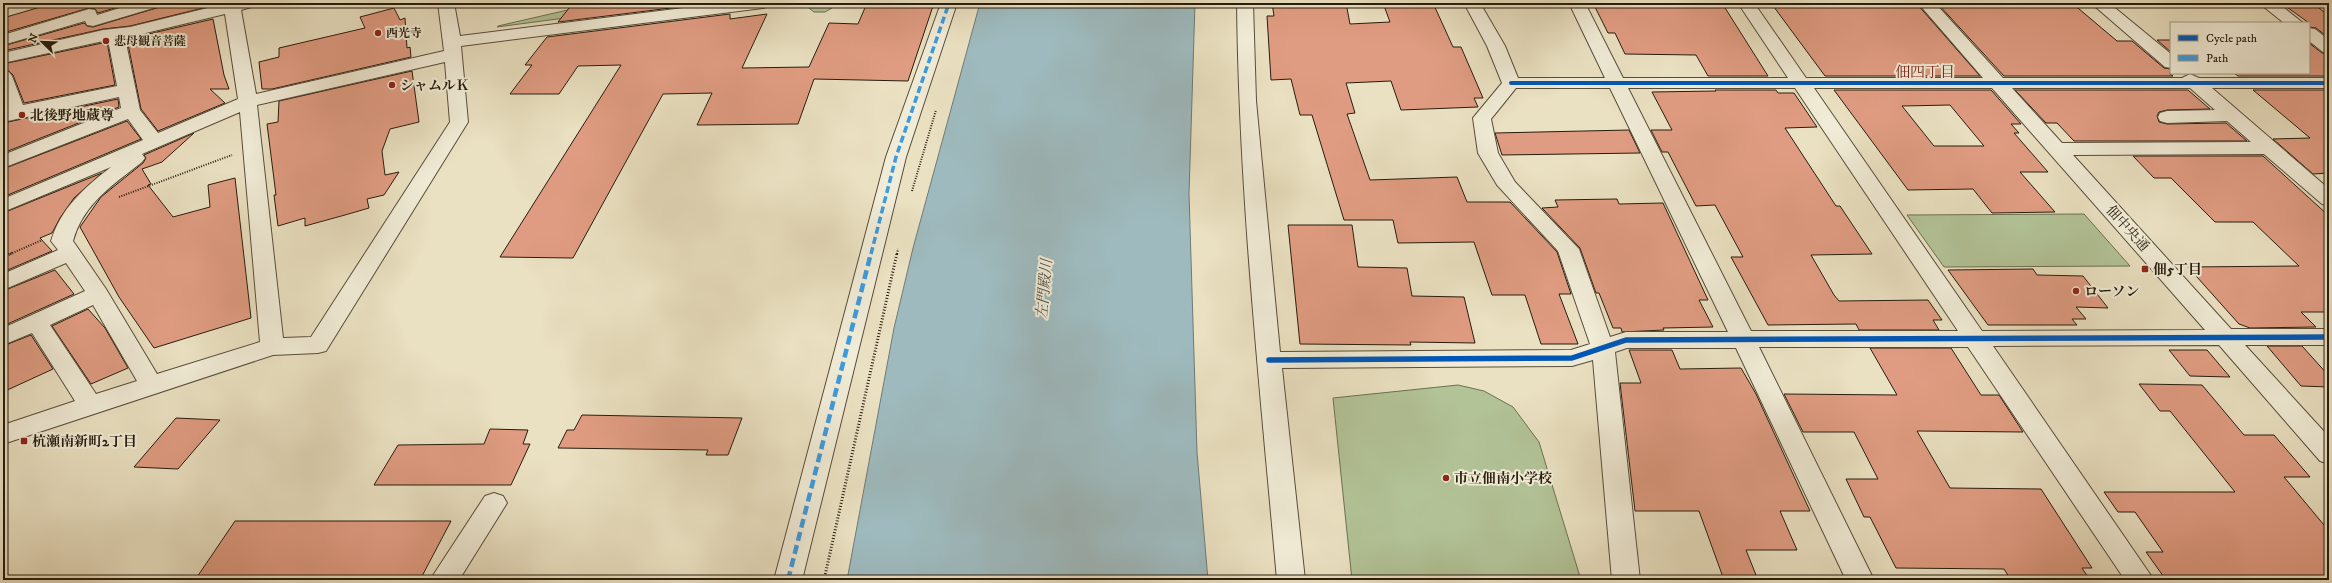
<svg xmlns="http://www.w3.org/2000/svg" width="2332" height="583" font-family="'IM FELL DW Pica','Noto Serif JP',serif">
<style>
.green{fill:#b2c397;stroke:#6c7052}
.water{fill:#9ebabe;stroke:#6e7b77}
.building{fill:#e09c82;stroke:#271c0d;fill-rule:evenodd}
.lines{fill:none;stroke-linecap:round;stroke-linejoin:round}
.minor-casing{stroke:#584d3a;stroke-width:2}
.path-far1{stroke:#271c0d;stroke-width:2;stroke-dasharray:1 1.5;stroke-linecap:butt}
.path{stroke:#271c0d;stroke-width:3;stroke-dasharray:1 2;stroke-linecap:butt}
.minor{fill:#f1ecd7;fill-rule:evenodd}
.quiet-far1{stroke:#3d9bde;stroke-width:3.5;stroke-dasharray:7 3.5;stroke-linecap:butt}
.quiet{stroke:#3d9bde;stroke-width:4.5;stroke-dasharray:9 4.5;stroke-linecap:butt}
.cycleway-far1-casing{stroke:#f1ecd7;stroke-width:6}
.cycleway-casing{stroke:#f1ecd7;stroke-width:8}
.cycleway-far1{stroke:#0057b8;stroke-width:4}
.cycleway{stroke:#0057b8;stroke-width:5.5}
.poi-dot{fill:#8f2418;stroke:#f1ecd7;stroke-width:1.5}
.labels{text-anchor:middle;stroke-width:4;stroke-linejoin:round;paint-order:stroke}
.far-poi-label{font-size:12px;font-weight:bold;fill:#271c0d;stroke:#f1ecd7;text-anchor:start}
.poi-label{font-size:14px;font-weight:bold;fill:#271c0d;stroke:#f1ecd7;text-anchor:start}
.street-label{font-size:14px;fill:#271c0d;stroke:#f1ecd7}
.neighbourhood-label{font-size:15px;fill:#7a1f14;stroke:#f1ecd7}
.water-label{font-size:15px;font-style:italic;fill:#51534b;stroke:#f1ecd7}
</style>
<rect width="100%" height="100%" fill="#eae1c2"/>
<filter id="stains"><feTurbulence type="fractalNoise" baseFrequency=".005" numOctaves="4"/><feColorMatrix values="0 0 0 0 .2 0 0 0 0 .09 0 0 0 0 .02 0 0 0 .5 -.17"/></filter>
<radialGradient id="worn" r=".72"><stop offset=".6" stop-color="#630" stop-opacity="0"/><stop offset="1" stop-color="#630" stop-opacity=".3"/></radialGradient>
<path class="green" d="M598,3L610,12L497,27L498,26Z
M814,3H831L832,8L825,12H814L809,8Z
M2084,214L2130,266L1944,267L1907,215Z
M1458,385L1484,391L1513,407L1539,442L1581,580H1352L1333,398Z"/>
<path class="water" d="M980,3H1195L1189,194L1197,452L1208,580H847L894,328L913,248Z"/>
<path class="building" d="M54,3H131L98,13L95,9L89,8L3,33V18Z
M163,3H199L203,8L130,26L103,29L3,51V46L84,23L87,26L93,27L160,7Z
M573,3H711L558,22Z
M867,3H934L908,81L814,79L798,124L697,125L712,93L663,94L573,258L500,257L621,65L578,66L559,94H510L532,65H525L547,37L730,14V19L767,14L742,68L809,67L829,23L858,24Z
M1272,3H1346L1350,24L1390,22L1383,3H1433L1453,47H1461L1483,98H1474L1478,107L1401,110L1391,81L1346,83L1355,113L1347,114L1370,180L1457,177L1467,202H1510L1557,252L1571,294H1559L1578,344H1541L1525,295H1492L1474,242L1398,243L1393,220H1344L1312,115H1300L1291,79L1271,80L1267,16H1274Z
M1593,3H1722L1768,76H1708L1696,55L1625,54L1615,33H1608Z
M1771,3L1917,4L1980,76H1825Z
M2072,3L2117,41H2132L2164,68L2171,69L2170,74L2173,76H2004L1938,4Z
M2314,4L2329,16V38L2316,28L2309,27V23L2284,5Z
M394,8L400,20L405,18L407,48L410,47L411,57L272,89H262L259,62L279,57V48L365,28L360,17Z
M213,19L224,75L229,89H210L225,103L158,131L141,109L127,39Z
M2157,40H2171V52Z
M107,42L115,85L24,103L13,75L9,71L3,70V64Z
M2309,43L2322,53L2329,54V76H2238L2234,73H2309Z
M412,71L419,122L390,129L382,151L385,175L399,172L384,195L367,199L369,208L345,215L305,226V218L278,226L274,195H276L267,124L278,122L279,101Z
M1715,90H1776L1778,93H1794L1817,127L1785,128L1836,206H1840L1872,254L1811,255L1834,295L1839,301L1928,300L1942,320H1933L1939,330H1859L1856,324L1768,325L1731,257H1743L1715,205L1696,206L1668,152H1662L1651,130H1672L1652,92L1716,91Z
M1834,90H1991L2021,124H2011L2019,133H2014L2048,172H2020L2055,212L1992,213L1973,189L1908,190ZM1950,105L1984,146H1934L1902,106Z
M2015,90H2188L2210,109L2167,110L2159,112L2157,116L2159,122L2167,124L2226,123L2247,141H2074L2057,123H2046Z
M2253,90H2329V173L2313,174L2273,139L2310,138Z
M118,99L119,107L3,153V123Z
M127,121L141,139L3,197V169Z
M1629,130L1640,153L1502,155L1495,133Z
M194,133L162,162L142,169L151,184L148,185L173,217L210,207L208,185L235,178L251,318L154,348L119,297L80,227L101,197L143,163L146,158L144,155Z
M2133,156H2263L2329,216V312H2301L2316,327L2250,328L2239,324L2188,267L2299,266L2253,222H2215L2171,178H2154Z
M102,173L74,198L60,218L52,233L40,238L52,251L3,272V213Z
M1617,199L1619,204L1663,203L1708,300H1699L1713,327L1663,328L1664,330L1622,332L1621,328H1613L1599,293H1596L1580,248L1542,208L1558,207L1555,200Z
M1288,225H1352L1358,267L1407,268L1412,296L1464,297L1475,343L1410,342L1411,345L1300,344Z
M2033,269L2037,275L2083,276L2108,308L2076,307L2086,319H2072L2077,325H1988L1948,270Z
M55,270L74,294L3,326V291Z
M88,309L105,328L128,368L91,384L52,326Z
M31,335L53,369L3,392V346Z
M2267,346H2302L2329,376V387L2301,386Z
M1870,348H1951L1981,395H1999L2023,432L1917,431L1950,488L2041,489L2092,568H2082L2090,580H2011L2004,569L1896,568L1870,517H1864L1846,479H1878L1854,432H1803L1784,394L1897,395Z
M1629,350H1672L1680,369L1741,368L1756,394L1810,511H1780L1797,550H1746L1758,580H1724L1699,511H1635L1620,383H1641Z
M2169,350H2207L2230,377L2190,376Z
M2139,384L2202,385L2244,435H2274L2310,477H2284L2324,525H2329V580H2166L2146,552H2163L2135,512H2118L2104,492H2235L2170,411H2160Z
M582,415L742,418L728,455H706L708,450L558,448L567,430H574Z
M176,418L220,420L178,469L134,467Z
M490,429L528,430L523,444H530L511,485H374L398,445L484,444Z
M235,521H451L420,580H195Z"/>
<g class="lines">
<g class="minor-casing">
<path id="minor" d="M3,3H12L9,7L3,9Z
M136,3H162L160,6L93,26L87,25L85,21L3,45V35L89,9L95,10L97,15Z
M228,3H257L255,6L241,10L256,94L444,51L438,3H454L460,36L723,3H771L769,6L763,8L461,46L468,122L326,351L318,353L273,355L3,444V425L75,401L32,333L3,345V328L85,291L66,263L3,290V274L58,250L51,241C61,208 84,188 111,167L3,212V199L143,140L128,119L3,168V155L121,108L119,97L3,122V110L6,109L3,101V71L9,72L12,76L23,105L117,86L108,40L3,63V53L103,30L130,27ZM225,14L238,99L158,133L140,110L125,38ZM445,62L450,122L311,337L283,338L257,105ZM240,112L260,342L157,374L106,289L73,241C83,204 113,185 142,162L145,158L142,154ZM93,305L137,381L96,394L50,325Z
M941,3H957L906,157L802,580H774L886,157Z
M1237,3H1253L1256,101L1280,352L1571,350L1590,344L1558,251L1497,185L1478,153L1473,118L1502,83L1487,46L1464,3H1480L1505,46L1518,78H1605L1569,3H1585L1623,78H1788L1738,3H1754L1806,78H1983L1918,3H1935L2003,78H2182L2190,74L2199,78H2329V88H2212L2329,189V206L2322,204L2264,154L2073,155L2231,329H2329V345H2245L2329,437V464L2320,461L2219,345L1993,346L2154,580H2125L1968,347H1759L1874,580H1846L1736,348H1627L1615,352L1640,580H1612L1593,360L1572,366L1282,368L1305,580H1277C1260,388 1239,196 1237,3ZM1516,88H1610L1728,332H1626L1610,337L1579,249L1515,182L1498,153L1491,119ZM1628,88H1795L1958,331H1751ZM1814,88H1992L2205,330L1982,331ZM2012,88H2190L2215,110L2167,111L2160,113L2158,117L2160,121L2167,123L2227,121L2251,142L2062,143Z
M2091,3H2109L2171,54V68L2165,67Z
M2259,3H2278L2303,23H2284Z
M2309,28L2315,29L2329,40V53L2323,52L2309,41Z
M494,493L503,496L507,503L459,580H430L485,496Z"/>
</g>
<path class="path-far1" d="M912,191L936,110
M119,197L232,155
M10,254L42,240
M897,254L898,249"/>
<path class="path" d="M3,257L12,253
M824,580L897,253"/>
<use href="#minor" class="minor"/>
<path class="quiet-far1" d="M871,254L896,157L949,3"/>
<path class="quiet" d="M788,580L871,253"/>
<g class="cycleway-far1-casing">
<path id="cycleway-far1" d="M1511,83H2329"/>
</g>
<g class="cycleway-casing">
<path id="cycleway" d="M1269,360L1572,358L1626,340L2329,337"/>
</g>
<use href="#cycleway-far1" class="cycleway-far1"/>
<use href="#cycleway" class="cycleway"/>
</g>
<g class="poi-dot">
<circle cx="378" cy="33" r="4"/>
<circle cx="106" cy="41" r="4"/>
<circle cx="392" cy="85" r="4"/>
<circle cx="22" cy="115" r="4"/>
<rect x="2141" y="265" width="8" height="8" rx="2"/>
<circle cx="2076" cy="291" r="4"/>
<rect x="20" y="437" width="8" height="8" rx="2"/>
<circle cx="1446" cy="478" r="4"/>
</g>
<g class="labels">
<g class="far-poi-label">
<text x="386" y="37">西光寺</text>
<text x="114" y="45">悲母観音菩薩</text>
</g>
<g class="poi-label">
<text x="400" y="90">シャムルＫ</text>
<text x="30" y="120">北後野地蔵尊</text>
<text x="2153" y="274">佃5丁目</text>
<text x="2084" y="296">ローソン</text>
<text x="32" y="446">杭瀬南新町2丁目</text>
<text x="1454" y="483">市立佃南小学校</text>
</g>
<g class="street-label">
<text transform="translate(2128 228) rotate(48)" y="5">佃中央通</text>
</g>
<g class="neighbourhood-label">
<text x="1925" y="77">佃四丁目</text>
</g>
<g class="water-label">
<text transform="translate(1044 289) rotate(-85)" y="5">左門殿川</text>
</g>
</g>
<rect width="2332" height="583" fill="none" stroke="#eae1c2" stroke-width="16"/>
<rect x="4" y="4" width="2324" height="575" fill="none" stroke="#271c0d" stroke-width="2"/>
<rect x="8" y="8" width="2316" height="567" fill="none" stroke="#271c0d"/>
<rect x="2170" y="22" width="140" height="52" fill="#f1ecd7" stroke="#a09986"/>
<rect x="2178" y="35" width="20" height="6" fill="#0057b8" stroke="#a09986"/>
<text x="2206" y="42" font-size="12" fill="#271c0d">Cycle path</text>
<rect x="2178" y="55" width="20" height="6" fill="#3d9bde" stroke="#a09986"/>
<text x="2206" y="62" font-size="12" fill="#271c0d">Path</text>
<g transform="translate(42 42) rotate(293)" stroke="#f1ecd7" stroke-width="3" paint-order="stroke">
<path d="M0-3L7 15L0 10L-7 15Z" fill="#271c0d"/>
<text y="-6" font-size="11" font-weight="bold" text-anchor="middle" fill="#271c0d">N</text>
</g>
<rect width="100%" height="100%" filter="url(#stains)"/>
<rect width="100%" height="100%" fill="url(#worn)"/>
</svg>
